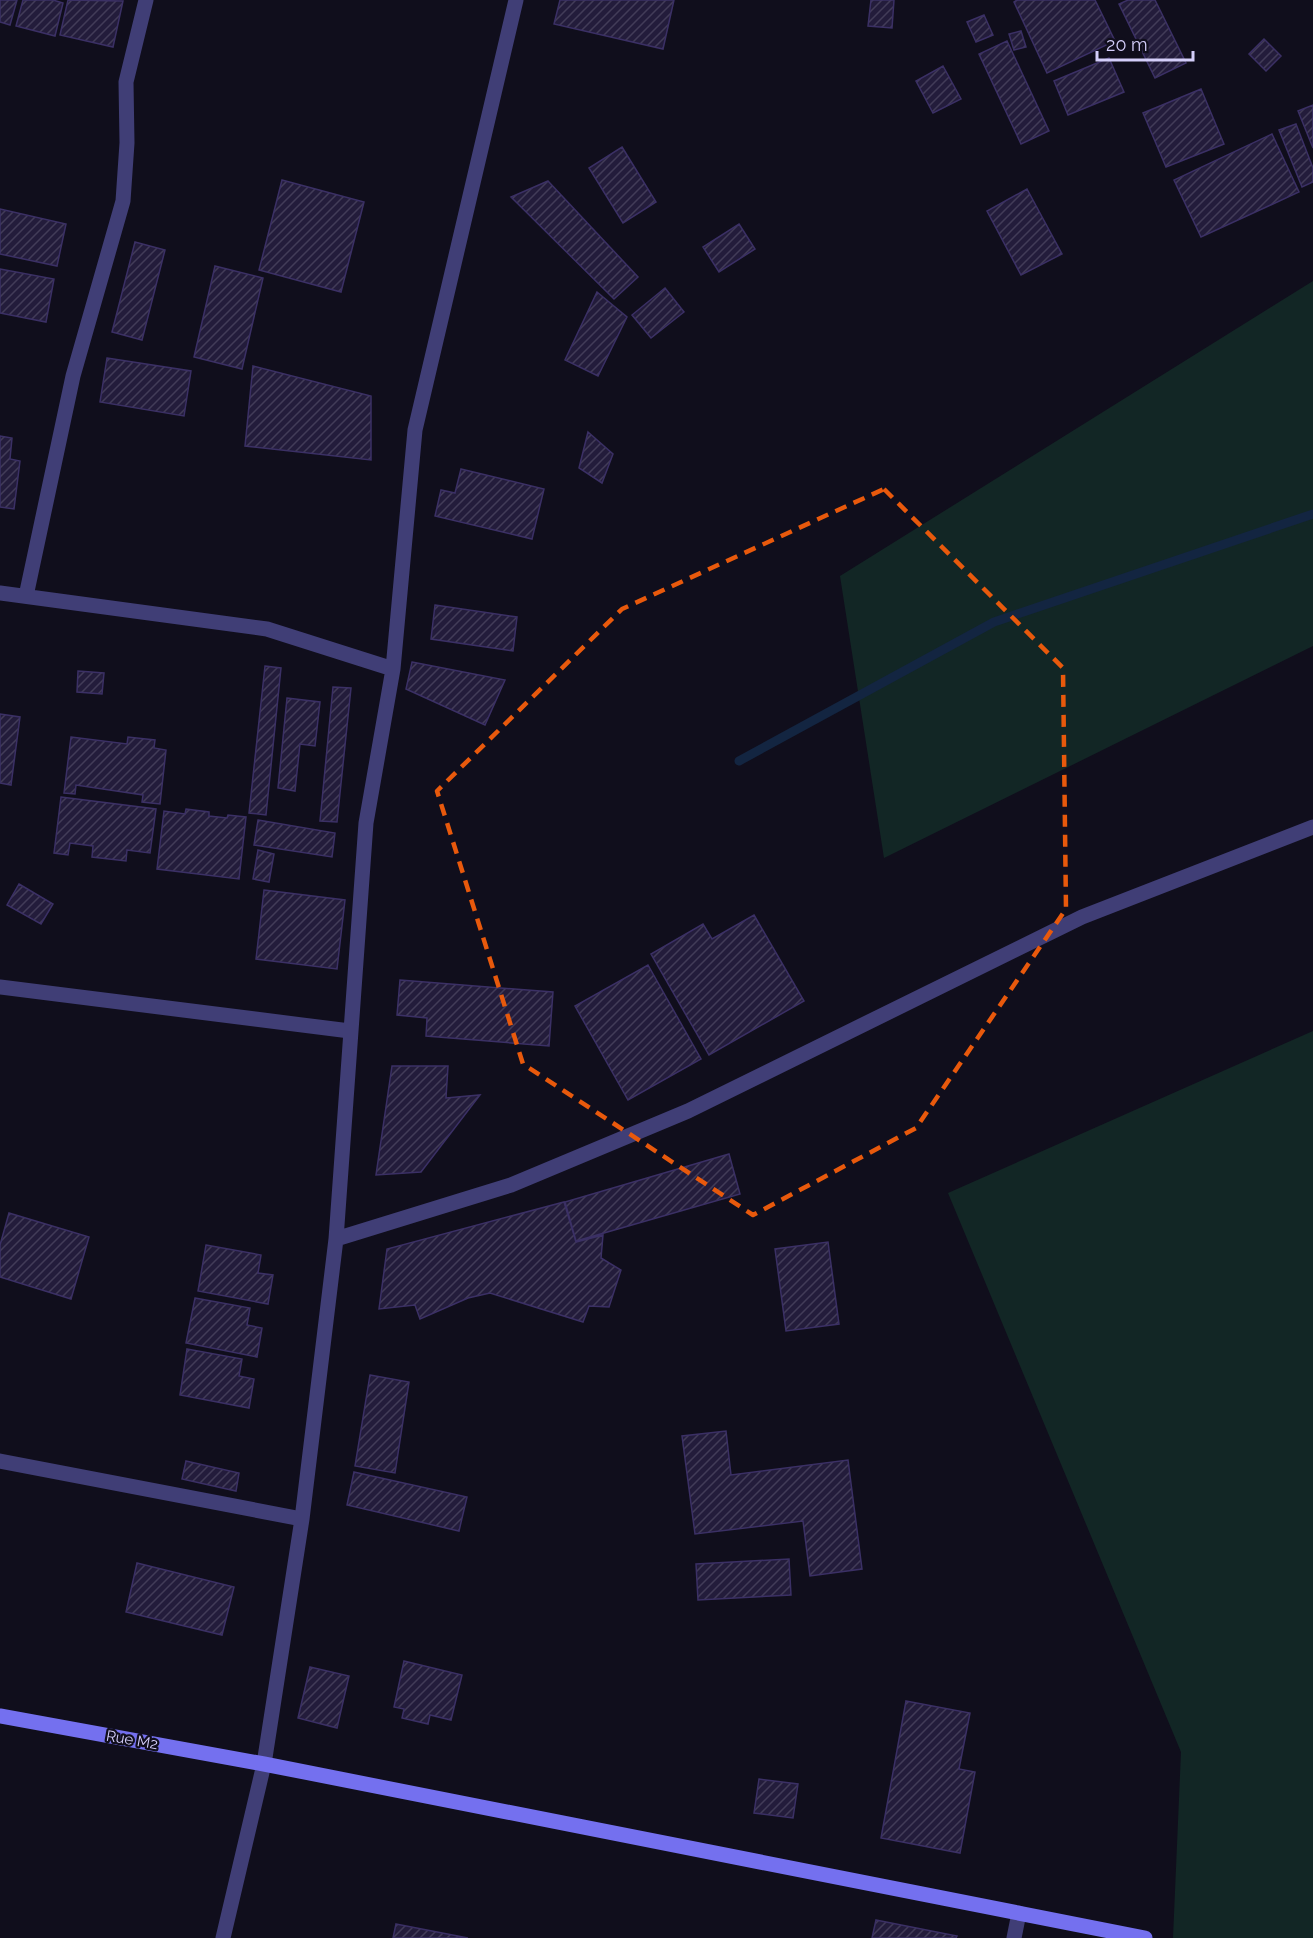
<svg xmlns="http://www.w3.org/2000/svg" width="1313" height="1938" font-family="Raleway,sans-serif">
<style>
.green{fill:#122625}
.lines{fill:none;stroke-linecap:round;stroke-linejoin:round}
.stream{stroke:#132541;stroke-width:9}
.building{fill:url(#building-hatch);stroke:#3b3065;stroke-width:1.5}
.street{stroke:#403e76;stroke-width:15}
.secondary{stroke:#7470ef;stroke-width:15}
.marked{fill:none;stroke:#e8590c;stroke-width:4.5;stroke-dasharray:12 8;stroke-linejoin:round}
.labels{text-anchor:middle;stroke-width:4.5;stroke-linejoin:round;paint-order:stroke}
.street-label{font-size:15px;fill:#d4cefa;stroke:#100e1c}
</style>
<defs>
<pattern id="building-hatch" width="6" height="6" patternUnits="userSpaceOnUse" patternTransform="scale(1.5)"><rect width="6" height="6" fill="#231c3b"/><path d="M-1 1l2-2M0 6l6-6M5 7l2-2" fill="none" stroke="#423c58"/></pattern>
</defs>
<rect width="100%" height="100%" fill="#100e1c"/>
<path class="green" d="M1313,281V646L884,858L840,576Z
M1313,1031V1938H1173L1181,1752L948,1193Z"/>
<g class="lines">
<path class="stream" d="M739,761L994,622L1313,514"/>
</g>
<path class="building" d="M0,0H17L10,25L0,22Z
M23,0H53L63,3L55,36L16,26Z
M68,0L123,1L113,47L60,35Z
M560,0H674L663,49L554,24Z
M871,0H894L892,28L868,26Z
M1017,0H1095L1115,41L1047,73L1014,2Z
M1128,0H1155L1186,63L1155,78L1119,4Z
M984,15L993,35L976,42L967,22Z
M1021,31L1026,47L1014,50L1009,34Z
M1264,39L1281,56L1266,71L1249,54Z
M1007,41L1049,131L1021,144L979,54Z
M1109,58L1124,92L1068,115L1054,81Z
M943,66L961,99L933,113L916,81Z
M1201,89L1224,144L1166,167L1143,113Z
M1313,105V148L1298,111Z
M1296,124L1313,168V182L1302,187L1279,130Z
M1272,134L1299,192L1201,237L1174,180Z
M622,147L656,202L623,223L589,168Z
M282,180L364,202L341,292L259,270Z
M548,181L638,277L614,299L511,197Z
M1027,189L1062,254L1021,275L987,211Z
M0,209L66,224L57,266L0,254Z
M739,224L755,249L719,272L703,247Z
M135,242L165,250L142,340L112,332Z
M215,266L263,278L242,369L194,357Z
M0,269L54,279L46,322L0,313Z
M665,288L684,312L651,338L632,315Z
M597,292L627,317L598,376L565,360Z
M107,358L191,371L184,416L100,402Z
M253,366L371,396V460L245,446Z
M588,432L613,454L602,483L579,468Z
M0,436L12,438L10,459L20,461L14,509L0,507Z
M461,469L544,489L532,539L435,516L441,490L455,493Z
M435,605L517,617L513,651L431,639Z
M412,662L505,680L485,725L406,689Z
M265,666L281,668L266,815L249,813Z
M78,671L104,673L102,694L77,692Z
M333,687L351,688L337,822L320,821Z
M287,698L320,702L315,746L300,744L295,791L278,788Z
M0,714L20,717L11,785L0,783Z
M71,737L127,744L128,737L155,740L154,748L166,750L160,804L142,802L143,795L76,785L75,794L64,793Z
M61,797L156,809L150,853L127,850L126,861L92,857L93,846L70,843L68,855L54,853Z
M186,809L209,812V816L227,818L228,815L246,817L239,879L157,869L164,811L185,814Z
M258,820L335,833L332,857L254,845Z
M258,850L274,854L269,882L253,879Z
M19,884L53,904L41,924L7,905Z
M264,890L345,900L337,969L256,959Z
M754,915L804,1001L709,1055L651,954L703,924L712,939Z
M648,965L701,1059L628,1100L575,1006Z
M400,980L553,992L549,1046L426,1036L427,1018L397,1015Z
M392,1066H448L446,1098L480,1095L421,1172L376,1175Z
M729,1154L740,1194L576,1241L565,1202Z
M564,1202L576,1242L603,1235L601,1258L621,1270L609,1307L589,1306L583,1322L490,1293L468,1298L420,1319L415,1305L379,1309L387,1249Z
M9,1213L89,1237L71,1299L0,1277V1245Z
M828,1242L839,1324L786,1331L775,1249Z
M206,1245L261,1255L258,1273L273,1275L268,1304L198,1291Z
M195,1298L250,1308L247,1325L262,1328L257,1357L186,1343Z
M187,1349L242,1359L239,1376L254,1379L249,1408L180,1395Z
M370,1375L409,1382L395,1473L355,1466Z
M726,1431L731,1475L848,1460L862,1569L810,1576L803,1521L695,1534L682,1436Z
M186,1461L239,1473L236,1491L182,1479Z
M354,1472L467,1497L459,1531L347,1505Z
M789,1559L791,1595L698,1600L696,1564Z
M137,1563L234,1587L222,1635L126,1612Z
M404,1661L462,1675L451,1720L430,1715L428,1724L402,1718L404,1709L394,1707Z
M310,1667L349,1676L337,1728L298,1718Z
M906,1701L970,1713L959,1769L975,1772L960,1853L881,1838Z
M759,1779L798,1784L793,1818L754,1813Z
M876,1920L957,1936L956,1938H872Z
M396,1924L468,1938H393Z"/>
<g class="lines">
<path class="street" d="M0,593L267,629L393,669
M26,596L73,376L123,201L127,143L126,82L146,0
M0,987L350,1031
M336,1239L511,1185L688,1111L1082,917L1313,827
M0,1461L302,1519
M223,1938L264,1764L302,1519L336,1239L366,823L393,669L415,430L516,0
M1014,1938L1019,1913"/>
<path class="secondary" d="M0,1716L264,1764L1145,1938"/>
</g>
<path class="marked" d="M884,489L1063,668L1066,909L916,1128L753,1215L523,1064L437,791L622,609Z"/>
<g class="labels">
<g class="street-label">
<text transform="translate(132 1740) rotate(10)" y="5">Rue M2</text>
</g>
</g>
<path d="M1097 51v9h96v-9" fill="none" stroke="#d4cefa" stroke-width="3"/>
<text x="1106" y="51" font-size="18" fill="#d4cefa" stroke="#100e1c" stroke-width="4.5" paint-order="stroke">20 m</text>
</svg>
